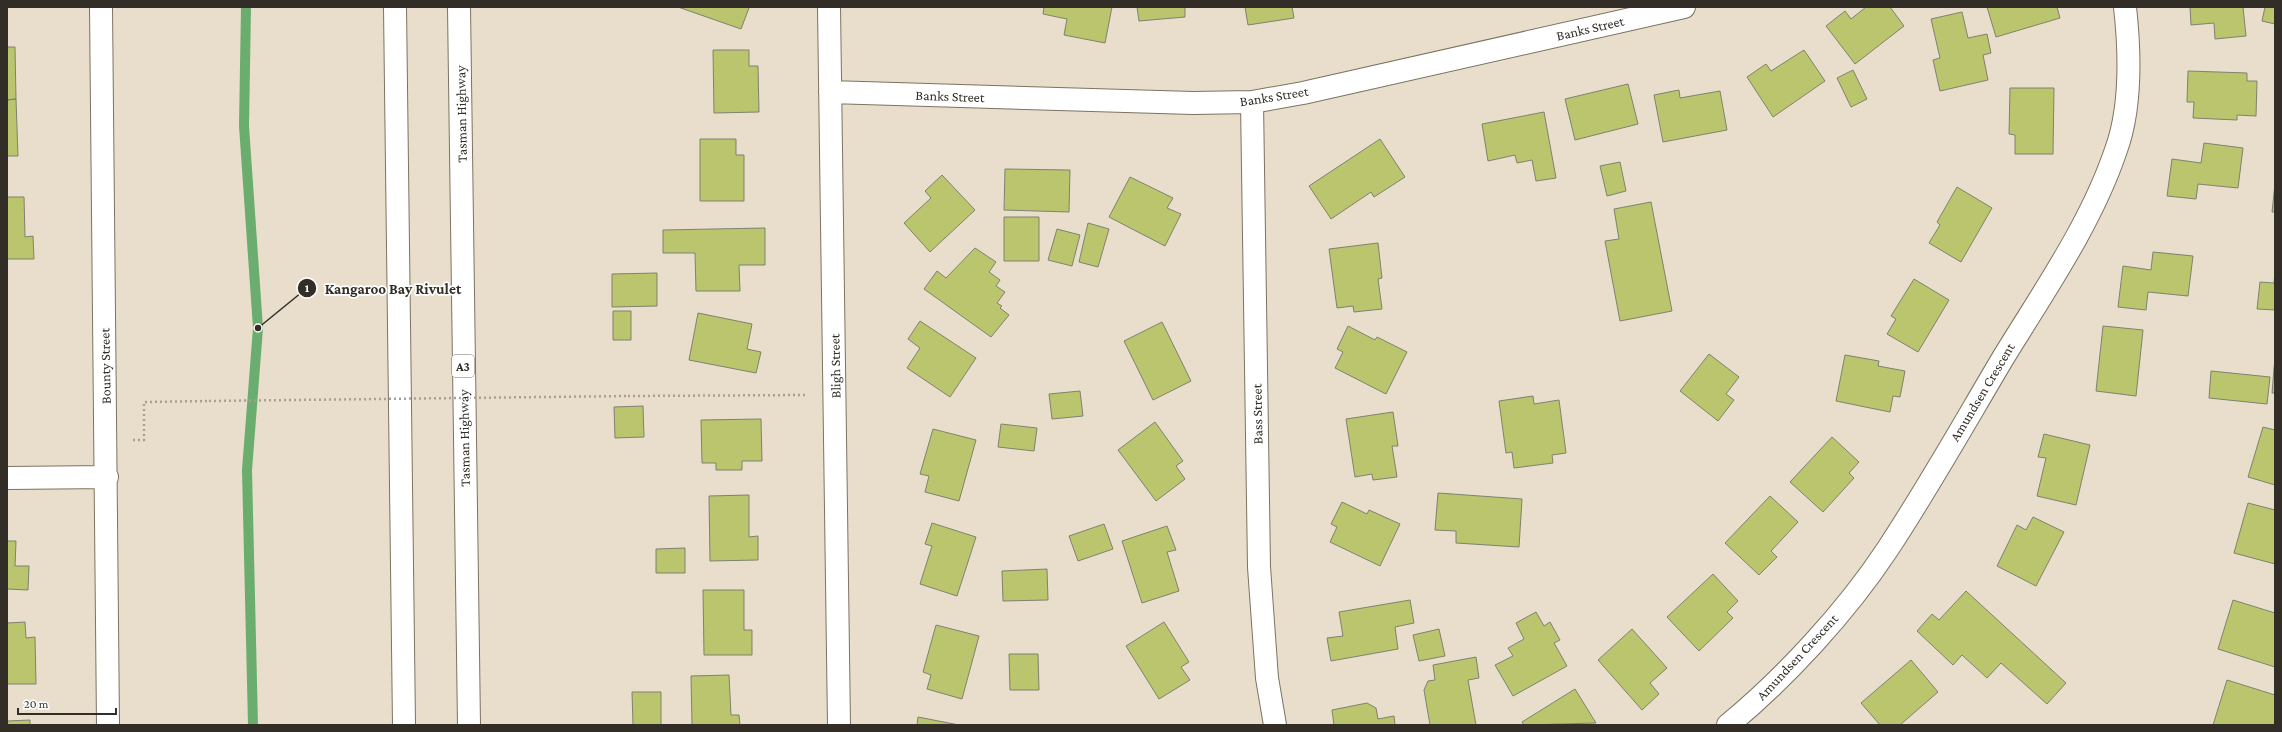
<svg xmlns="http://www.w3.org/2000/svg" width="2282" height="732" font-family="'Crimson Pro',serif">
<style>
.lines{fill:none;stroke-linecap:round;stroke-linejoin:round}
.stream{stroke:#6aad6e;stroke-width:10}
.building{fill:#bac56d;stroke:#7f826f}
.minor-casing{stroke:#7c7362;stroke-width:24}
.motorway-casing{stroke:#7c7362;stroke-width:24}
.path{stroke:#a8a091;stroke-width:2.5;stroke-dasharray:2 3;stroke-linecap:butt}
.minor{stroke:#fff;stroke-width:22}
.motorway{stroke:#fff;stroke-width:22}
.path-bridge{stroke:#a8a091;stroke-width:2.5;stroke-dasharray:2 3;stroke-linecap:butt}
.labels{text-anchor:middle;stroke-width:3.5;stroke-linejoin:round;paint-order:stroke}
.shield{fill:#fff;stroke:#706d68;stroke-width:1}
.shield-label{font-size:13px;font-weight:bold;fill:#322e27}
.street-label{font-size:14px;fill:#322e27;stroke:#fff}
.leader{fill:none;stroke:#322e27;stroke-width:1.5}
.callout-dot{fill:#322e27;stroke:#fff;stroke-width:1.5}
.mark-label{font-size:12px;text-anchor:middle;font-weight:bold;fill:#fff}
.callout-label{font-size:15px;text-anchor:middle;font-weight:bold;fill:#322e27;stroke:#fff;stroke-width:3.5;stroke-linejoin:round;paint-order:stroke}
</style>
<rect width="100%" height="100%" fill="#e8decb"/>
<g class="lines">
<path class="stream" d="M246,7L244,126L258,328L247,470L253,725"/>
</g>
<path class="building" d="M678,7H747L749,8L741,29Z
M1044,7H1112L1105,43L1064,35L1067,19L1043,14Z
M1137,7H1188H1185V17L1139,21Z
M1245,7H1292L1294,18L1248,25Z
M1866,7H1890L1904,26L1855,64L1826,26L1845,11L1851,19Z
M1987,7H2057L2060,18L1996,37Z
M2190,7H2243L2246,36L2215,39L2214,23L2191,25Z
M2265,7H2275V24L2262,21Z
M1962,12L1968,38L1987,34L1991,53L1983,55L1988,80L1940,91L1933,60L1940,58L1931,19Z
M7,47H15L16,99L7,100Z
M713,50H749V66H758L759,112L714,113Z
M1804,50L1825,81L1773,117L1747,77L1766,64L1771,71Z
M1853,70L1867,99L1851,107L1837,78Z
M2188,71L2247,73V81H2257L2256,116L2237,115V120L2193,118L2194,102H2187Z
M1628,84L1638,124L1575,140L1565,99Z
M2010,88H2054L2053,154H2015V135L2009,134Z
M1679,90L1680,98L1720,91L1727,130L1663,142L1654,95Z
M16,99L18,156H7V100Z
M1544,112L1556,178L1536,181L1532,160L1517,163L1515,155L1488,161L1482,124Z
M700,139H736V155H744V201H700Z
M1380,139L1405,177L1374,197L1371,192L1331,219L1309,186Z
M2204,143L2243,148L2238,188L2198,184L2196,199L2167,196L2172,159L2201,163Z
M1620,162L1626,191L1607,196L1600,166Z
M1005,169L1070,170L1069,212L1004,210Z
M942,175L975,210L930,252L904,223L931,198L925,191Z
M1130,177L1173,198L1167,208L1181,214L1165,246L1109,217Z
M2275,184V212H2272Z
M1957,187L1992,208L1961,262L1929,243L1940,225L1937,222Z
M7,197H24L25,237L33,236L34,259H7Z
M1651,202L1672,311L1620,321L1605,241L1619,239L1614,209Z
M1004,217H1039V261H1004Z
M1088,223L1109,229L1098,267L1079,262Z
M765,228V265H739L740,291H696L695,253H663V230Z
M1057,229L1080,235L1072,266L1048,260Z
M1378,243L1382,278L1378,279L1382,309L1354,312L1353,306L1337,308L1329,249Z
M975,248L996,262L989,272L1000,280L996,286L1005,292L997,303L1002,306L1000,308L1009,315L991,337L924,289L937,271L946,278Z
M2153,252L2193,256L2188,296L2148,292L2146,310L2118,307L2123,266L2151,270Z
M2275,272V310L2257,309L2260,282L2274,283Z
M657,273V306L612,307V274Z
M1914,279L1949,300L1918,352L1887,334L1896,319L1891,316Z
M613,311H631V340H613Z
M698,313L752,324L747,349L761,352L756,373L689,360Z
M920,321L976,358L950,397L907,368L920,348L908,339Z
M1162,322L1191,381L1153,400L1124,341Z
M1348,326L1375,340L1377,337L1407,352L1386,394L1335,368L1343,352L1337,349Z
M2103,326L2143,330L2136,396L2096,391Z
M1709,354L1739,377L1726,394L1734,400L1718,421L1680,391Z
M1845,355L1879,361L1878,366L1905,371L1900,397L1893,396L1890,412L1836,401Z
M2275,357V393H2272Z
M2211,371L2270,377L2267,404L2209,398Z
M1080,391L1083,416L1052,419L1049,394Z
M1533,396L1534,404L1559,400L1566,453L1552,455L1553,463L1514,468L1512,452L1506,453L1499,401Z
M643,406L644,437L615,438L614,407Z
M1393,412L1398,446H1392L1397,477L1373,480L1372,474L1355,477L1346,419Z
M761,419L762,461H742V470H716V463H702L701,420Z
M1155,422L1183,461L1176,466L1185,479L1156,501L1118,450Z
M1001,424L1037,428L1034,451L998,447Z
M2263,427L2275,430V485L2248,477Z
M933,429L976,440L959,501L925,492L929,476L920,474Z
M2044,434L2090,445L2076,505L2037,496L2046,458L2038,457Z
M1832,437L1859,462L1849,473L1854,478L1823,512L1790,482Z
M1438,493L1522,499L1519,547L1456,543V531L1435,530Z
M749,495V537L758,536V560L710,561L709,496Z
M1770,496L1798,522L1771,551L1777,557L1759,575L1725,543Z
M1342,502L1367,514L1369,510L1400,524L1380,566L1330,542L1337,527L1331,524Z
M2248,503L2275,510V564L2234,553Z
M2033,517L2064,532L2036,586L1997,566L2017,525L2026,530Z
M932,523L976,537L957,596L920,584L932,546L925,544Z
M1104,524L1113,549L1078,561L1069,536Z
M1167,526L1176,550L1167,552L1179,591L1142,603L1122,541Z
M7,541H16L15,566H29L28,590L7,589Z
M685,548V573H656V549Z
M1047,569L1048,600L1003,601L1002,571Z
M1713,574L1738,601L1727,612L1733,618L1699,651L1667,617Z
M703,590H744V630H752V655H704Z
M1966,591L2066,683L2047,704L2001,663L1987,678L1962,655L1953,665L1917,631L1932,614L1939,620Z
M1410,600L1414,623L1395,627L1398,649L1331,661L1327,638L1343,636L1339,612Z
M2233,600L2275,613V667L2218,649Z
M1536,612L1544,626L1550,622L1560,640L1554,643L1567,666L1513,696L1495,665L1513,656L1508,648L1524,639L1516,623Z
M25,622L26,638L35,637L36,684H7V623Z
M1164,622L1189,662L1181,667L1190,680L1159,699L1126,646Z
M936,625L979,636L962,699L927,689L931,675L923,672Z
M1439,629L1445,656L1419,661L1413,635Z
M1632,629L1667,668L1650,683L1659,694L1642,710L1598,660Z
M1009,654H1038L1039,690H1010Z
M1476,657L1479,678L1468,680L1476,725H1430L1424,690L1428,681L1435,680L1433,665Z
M1911,660L1938,692L1900,725H1880L1861,703Z
M729,675L731,715H739L740,725H692L691,676Z
M2227,680L2275,695V725H2213Z
M1575,689L1596,723L1524,725L1522,722Z
M632,692H661V725H633Z
M1367,703L1376,708L1378,719L1394,716L1395,725H1334L1332,710Z
M918,717L959,725H917Z
M30,720V725H7V721Z"/>
<g class="lines">
<g class="minor-casing">
<path id="minor" d="M101,7L108,725
M829,7L839,725
M830,92L1193,103L1252,102L1303,93L1684,7
M1252,102L1259,567L1267,678L1275,725
M7,478L107,477
M1728,725C1785,678 1846,612 1887,550C1928,488 1965,422 2003,358C2044,291 2091,224 2116,150C2132,106 2130,52 2125,7"/>
</g>
<g class="motorway-casing">
<path id="motorway" d="M395,7L404,725
M459,7L469,725"/>
</g>
<path class="path" d="M628,396L806,395
M133,440H144V402L209,401"/>
<use href="#minor" class="minor"/>
<use href="#motorway" class="motorway"/>
<path class="path-bridge" d="M209,401L628,396"/>
</g>
<g class="labels">
<rect class="shield" x="452" y="355" width="22" height="22" rx="3"/>
<g class="shield-label">
<text x="463" y="371">A3</text>
</g>
<g class="street-label">
<text transform="translate(1590 28) rotate(-13)" y="5">Banks Street</text>
<text transform="translate(950 96) rotate(2)" y="5">Banks Street</text>
<text transform="translate(1274 96) rotate(-9)" y="5">Banks Street</text>
<text transform="translate(461 114) rotate(-91)" y="5">Tasman Highway</text>
<text transform="translate(105 366) rotate(-91)" y="5">Bounty Street</text>
<text transform="translate(835 366) rotate(-91)" y="5">Bligh Street</text>
<text transform="translate(1982 392) rotate(-59)" y="5">Amundsen Crescent</text>
<text transform="translate(1257 414) rotate(-91)" y="5">Bass Street</text>
<text transform="translate(464 438) rotate(-91)" y="5">Tasman Highway</text>
<text transform="translate(1797 657) rotate(-47)" y="5">Amundsen Crescent</text>
</g>
</g>
<path class="leader" d="M258 328L307 288"/>
<g class="callout-dot">
<circle cx="258" cy="328" r="4"/>
<circle cx="307" cy="288" r="10"/>
</g>
<g class="mark-label">
<text x="307" y="292">1</text>
</g>
<g class="callout-label">
<text x="393" y="294">Kangaroo Bay Rivulet</text>
</g>
<rect width="2282" height="732" fill="none" stroke="#322e27" stroke-width="16"/>
<path d="M18 708v6h98v-6" fill="none" stroke="#322e27" stroke-width="2"/>
<text x="24" y="708" font-size="12" fill="#322e27" stroke="#ffffff" stroke-width="3" paint-order="stroke">20 m</text>
</svg>
